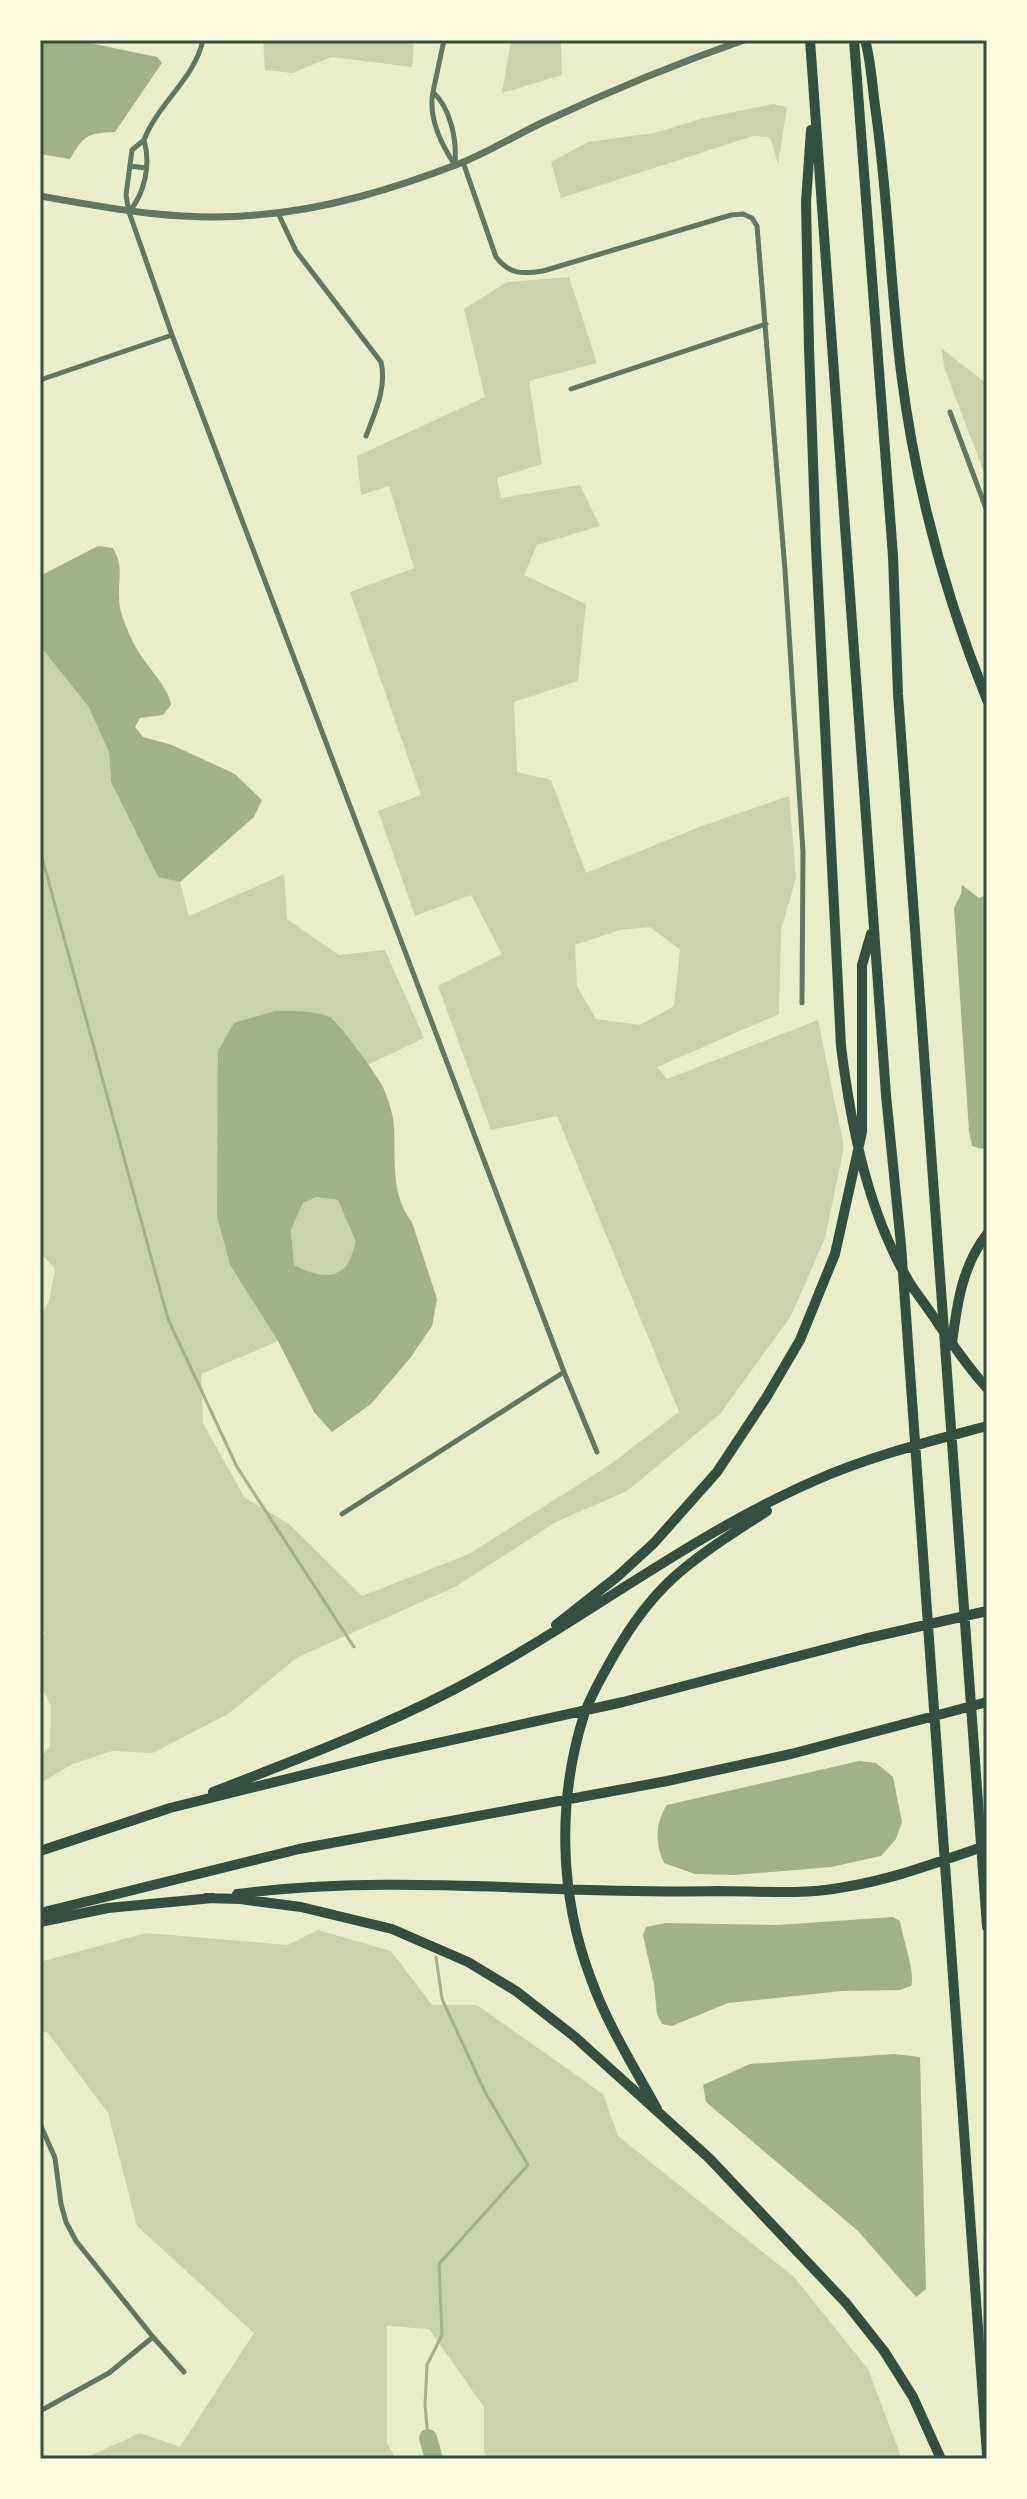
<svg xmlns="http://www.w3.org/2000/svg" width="1027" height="2499" font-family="'IBM Plex Sans',sans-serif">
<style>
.green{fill:#cad2ad;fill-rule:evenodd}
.water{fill:#a3b18a;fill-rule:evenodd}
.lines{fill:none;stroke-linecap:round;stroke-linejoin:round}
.stream{stroke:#a3b18a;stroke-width:3}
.river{stroke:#a3b18a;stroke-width:18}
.minor{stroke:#617663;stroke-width:5}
.tertiary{stroke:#617663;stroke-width:7}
.motorway{stroke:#344e41;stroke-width:10}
.neatline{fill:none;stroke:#344e41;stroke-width:3}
</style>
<rect width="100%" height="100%" fill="#e9edc9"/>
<path class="green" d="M263,40H414L412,67L332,57L292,73L265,70Z
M511,40H561L562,75L502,93Z
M773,104L787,107L778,164L770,137L753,136L561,198L551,162L588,142L654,133L704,118Z
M569,277L597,363L529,381L542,464L497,478L501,498L580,485L600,526L537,545L524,575L586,604L578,681L514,702L517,772L551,780L586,873L702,826L789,796L796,878L781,930L779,1014L657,1067L667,1079L818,1020L844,1147L825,1238L791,1316L720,1414L627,1491L556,1522L455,1587L298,1657L228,1714L153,1753L112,1751L73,1764L40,1783V1758L50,1746L51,1706L40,1684V1637L45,1633L40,1627V1316L49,1301L55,1269L41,1253L40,1247V646L88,706L109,752L111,782L158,877L180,882L189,916L284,874L287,919L339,955L385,950L424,1038L368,1065L333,1018L230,1265L278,1341L201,1374L203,1423L244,1497L289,1524L362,1596L469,1554L611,1464L679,1412L557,1116L491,1130L438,986L502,954L471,895L415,916L378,811L421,795L350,592L414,568L389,486L361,495L357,456L485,397L464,309L507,282ZM650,927L680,950L674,1006L640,1025L596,1019L577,986L575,945L620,930Z
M941,348L987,384V480L945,370Z
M316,1197L338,1200L356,1242C353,1249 350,1262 345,1267C331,1282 309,1273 294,1266L291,1230L303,1203Z
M318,1930L391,1951L432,2005H477L603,2094L618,2136L794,2277L868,2369L902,2459H488L484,2452V2407L429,2329L387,2326V2443L396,2459H83L140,2433L180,2447L254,2333L137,2226L108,2113L48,2033L40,2030V1962L146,1933L288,1945Z"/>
<path class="water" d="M40,40H75L157,57L162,63L115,132C87,133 84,135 70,159L40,154Z
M98,546L113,548C124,568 118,576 119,597C119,613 128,632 135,646C144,663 170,689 171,705L163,715L140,718L135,727L143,737L172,745L235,774L262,800L254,817L180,882L158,877L111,782L109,752L88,706L40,646V576Z
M962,885L979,898L987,894V1146L982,1149L972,1146L969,1131L954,908L961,894Z
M275,1011C293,1011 312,1010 330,1017C337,1020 377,1075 382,1085C388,1098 393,1113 394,1127C396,1160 390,1194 412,1222L437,1299L432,1326L411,1357L371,1404L332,1432L314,1412L278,1341L230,1265L217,1216L218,1051L234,1023ZM316,1197L338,1200L356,1242C353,1249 350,1262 345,1267C331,1282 309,1273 294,1265L291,1230L303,1203Z
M859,1761L876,1763L893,1777L902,1822L896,1839L881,1856L831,1867L734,1875L695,1874L664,1863C655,1845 655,1822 667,1805Z
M893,1917L900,1921C902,1937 916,1973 911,1986L900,1990L842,1991L728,2003L672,2026L662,2024L657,2014L654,1984L643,1935L646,1927L666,1923L778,1925Z
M894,2054L920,2057L926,2289L916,2297L858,2231L706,2102L703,2085L750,2064Z"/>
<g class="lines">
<path class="stream" d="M40,850L168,1319L237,1467L354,1647
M428,2438L425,2405L427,2365L442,2335L439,2264L528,2165L485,2092L442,1999L436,1957"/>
<path class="river" d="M428,2438L434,2459"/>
<path class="minor" d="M433,92C451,109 457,140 455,165C441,144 428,117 433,92Z
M433,92L444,40
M144,140C151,164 145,193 129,212L126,195L132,150Z
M144,140C158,103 194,80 203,40
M463,162L496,257C510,275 522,274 543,271L731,215L743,214L752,218L757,226L785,570L803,852L802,1003
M130,166L146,168
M129,212L172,335L564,1372L597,1452
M278,213L296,251L381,362C387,388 375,412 366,436
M40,380L172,335
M571,389L766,324
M950,412L987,511
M342,1514L564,1372
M40,2124L55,2158L61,2204L66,2222L76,2241L153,2337L109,2373L40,2411
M153,2337L184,2372"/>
<path class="tertiary" d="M40,196C112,209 182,222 256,215C326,210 396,188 461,163C491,151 519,133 548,120C612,90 678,63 744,40"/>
<path class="motorway" d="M810,40L886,1095L901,1245L987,2455
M854,40L893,556L898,694L987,1927
M865,40C871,61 872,84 875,106C888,194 890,283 901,372C915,484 945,595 987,700
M811,130L806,202L809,348L816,547L841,1046C851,1127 868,1214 911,1285C920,1298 930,1311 939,1325C954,1346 969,1369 987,1388
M952,1343C957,1304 962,1266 987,1234
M556,1625L618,1576L654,1543L717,1472L766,1398L800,1340L835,1254L862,1132V965L871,934
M213,1792C293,1761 376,1730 453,1690C576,1626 686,1537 814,1481C870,1456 928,1442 987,1426
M40,1851L170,1808L388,1754L623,1702L864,1639L987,1611
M237,1894C397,1873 557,1895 717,1891C757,1891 800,1895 839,1888C892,1880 935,1863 985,1846
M206,1898L240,1899L301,1907L392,1929L468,1962L516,1991L575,2037L709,2158L846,2303L884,2351L913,2397L941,2459
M40,1913L299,1849L667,1781L791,1754L987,1702
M40,1922L108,1908L213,1898
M657,2109C634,2067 607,2024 591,1979C559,1895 557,1800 584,1715C591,1694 603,1675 614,1655C630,1627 649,1600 673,1578C702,1552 735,1532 767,1511"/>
</g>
<rect width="1027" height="2499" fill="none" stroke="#fefae0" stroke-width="84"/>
<rect x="42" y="42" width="943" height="2415" class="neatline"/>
</svg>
